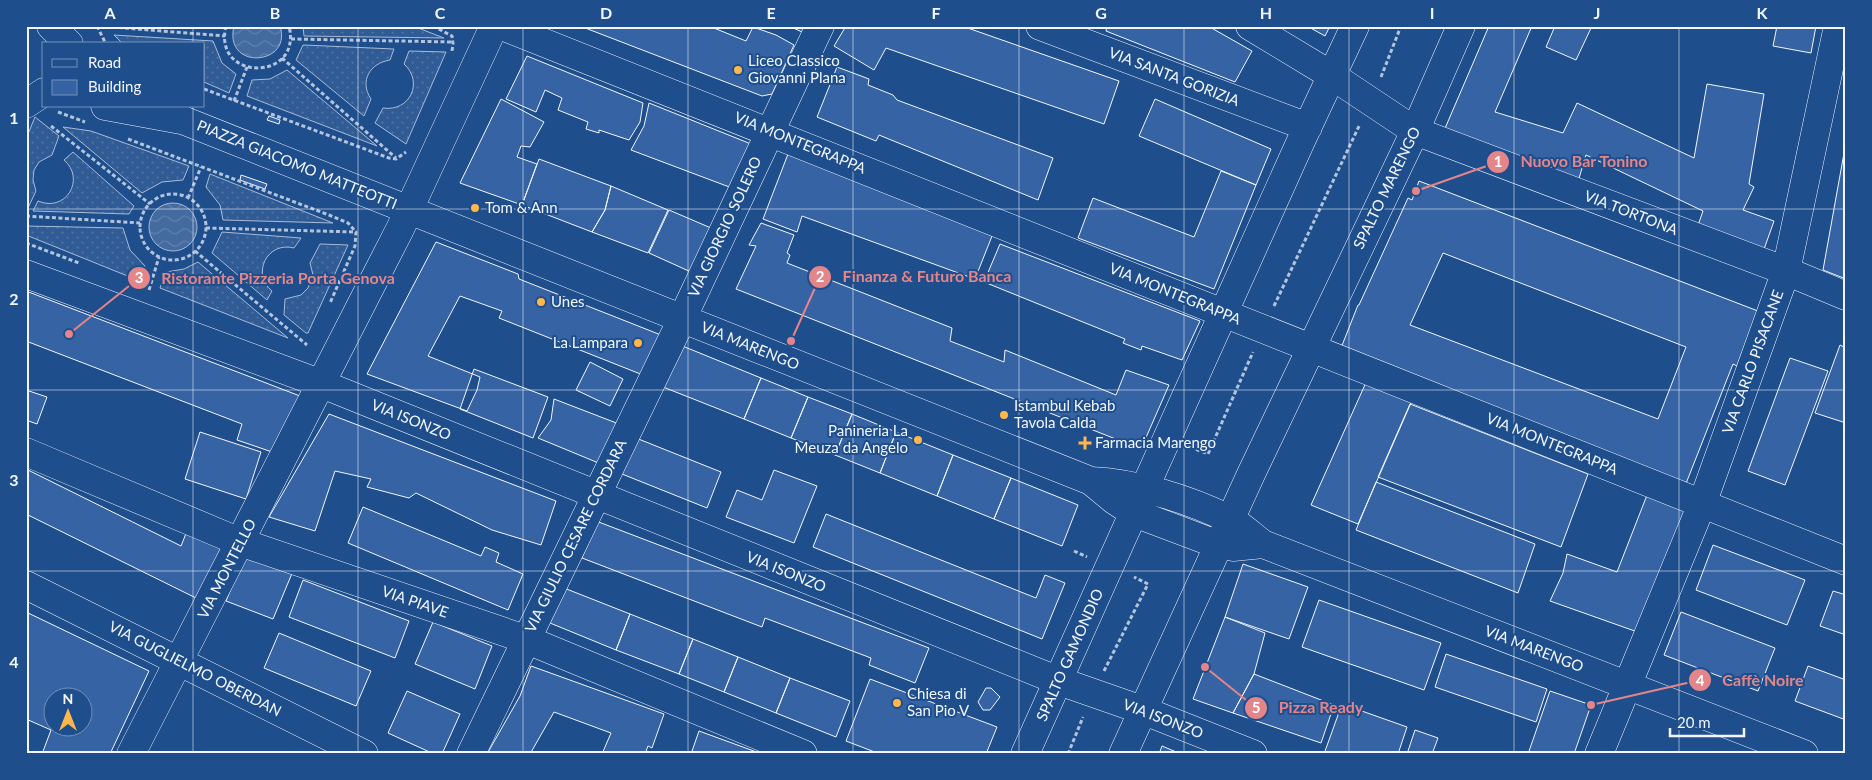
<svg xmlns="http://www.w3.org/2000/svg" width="1872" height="780" font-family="Lato,sans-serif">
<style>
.grass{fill:url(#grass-dots);stroke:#a8bbd7}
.water{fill:url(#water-waves);stroke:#a8bbd7}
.building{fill:#3563a3;stroke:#f2f6ff;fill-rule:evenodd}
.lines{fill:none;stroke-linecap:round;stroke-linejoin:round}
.minor-casing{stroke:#f2f6ff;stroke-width:29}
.path{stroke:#b3c4dc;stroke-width:3;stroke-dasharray:4 2.5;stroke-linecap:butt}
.minor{stroke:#1f4e8c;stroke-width:28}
.grid{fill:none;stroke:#f2f6ff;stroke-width:1;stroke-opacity:0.55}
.poi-dot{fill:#ffb74d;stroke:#1f4e8c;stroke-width:2}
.labels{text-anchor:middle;stroke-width:4;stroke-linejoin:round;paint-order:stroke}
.poi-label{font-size:15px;fill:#f2f6ff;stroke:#1f4e8c;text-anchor:start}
.street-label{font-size:15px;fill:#f2f6ff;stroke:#1f4e8c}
.leader{fill:none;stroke:#e38589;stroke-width:2}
.callout-dot{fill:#e38589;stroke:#1f4e8c;stroke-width:2}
.mark-label{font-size:15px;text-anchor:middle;font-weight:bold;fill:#fff}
.callout-label{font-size:16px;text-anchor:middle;font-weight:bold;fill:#e38589;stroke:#1f4e8c;stroke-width:4;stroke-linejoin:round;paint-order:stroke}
.neatline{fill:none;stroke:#f2f6ff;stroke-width:2}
.grid-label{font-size:16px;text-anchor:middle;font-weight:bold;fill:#f2f6ff}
</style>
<defs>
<pattern id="grass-dots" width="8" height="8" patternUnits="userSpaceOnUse" patternTransform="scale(1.25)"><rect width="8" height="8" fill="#305b95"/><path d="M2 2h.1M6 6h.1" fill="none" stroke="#4e73a5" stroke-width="1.8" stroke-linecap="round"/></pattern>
<pattern id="water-waves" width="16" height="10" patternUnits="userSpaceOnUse" patternTransform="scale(1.25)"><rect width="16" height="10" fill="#446ba0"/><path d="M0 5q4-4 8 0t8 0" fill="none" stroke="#5f81ae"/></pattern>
</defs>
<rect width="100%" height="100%" fill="#1f4e8c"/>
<path class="grass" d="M303,26H413L444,38L304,36Z
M114,35L213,41L222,63L236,74L229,93L204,82V44H123Z
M303,45L394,49L390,60C370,63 359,81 371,99L364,116L296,60Z
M409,51L446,52L406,144L375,123L383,108C410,112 424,82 404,64Z
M287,70L377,146L247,96L252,80L270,79Z
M35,117L59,136L52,155L39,162L34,170L33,180L36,191L27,210L26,139Z
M63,127L91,131L189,166L183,180L162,182L142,193Z
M73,152L134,206L129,214L33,211L38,201C66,213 86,179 64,160Z
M210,174L333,223L223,220L220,205L206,187Z
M26,226L123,228L130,250L145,266L140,281L26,235Z
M222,232L301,238L294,248C267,241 251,274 272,291L267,300L212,253Z
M320,244L348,245L308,333H306L284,315L285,299L301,295L308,288L313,275L310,263Z
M198,262L288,338L160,288L166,272L184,269Z"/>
<path class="water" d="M234,26H280C293,66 223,71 234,26Z
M149 227a24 24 0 1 1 48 0a24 24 0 1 1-48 0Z"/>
<path class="building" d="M580,26H709L746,41L753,27L776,35L794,45L772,94L762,96Z
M789,26H804L802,32Z
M846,26H962L1119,81L1104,124L886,48L874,70L834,46Z
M1107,26H1208L1252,51L1235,82L1106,31Z
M1307,26H1330L1325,36Z
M1489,26H1532L1495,112L1563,133L1577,103L1694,158L1707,84L1764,94L1749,184L1754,187L1743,210L1774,221L1762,255L1696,231L1703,211L1586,155L1577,185L1443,133Z
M1555,26H1592L1576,60L1546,47Z
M1777,26H1816L1811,53L1773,46Z
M527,56L643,103L640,122L629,140L599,130V133L586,129L588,122L558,110L562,98L545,90L536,112L506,99Z
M837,67L869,79L868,85L893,95L897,100L1053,158L1038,200L879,135L876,141L817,117Z
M501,99L544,122L530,147L521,146L517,157L537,164L522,205L460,183Z
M1155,99L1271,149L1256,185L1139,136Z
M649,103L751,144L732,188L631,150L644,126Z
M269,116L280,120L279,124L267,120Z
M1846,142V279L1823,270Z
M788,154L994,231L975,279L802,216L797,232L763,219Z
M539,159L611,186L605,210L592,232L522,205Z
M1221,171L1256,185L1214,289L1078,238L1093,198L1194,237Z
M241,175L267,184L265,189L240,180Z
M1419,181L1758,311L1737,366L1733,364L1685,486L1339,353L1358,305H1359L1408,198L1412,200ZM1443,253L1686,347L1658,419L1410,325Z
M611,186L668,210L648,253L592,232L605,210Z
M669,210L711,228L691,272L649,253Z
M761,223L794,235L787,253L790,255L787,263L952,328L950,341L1004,362L1005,350L1116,395L1126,370L1169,385L1141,449L736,289L756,246L749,245Z
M436,242L518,274L519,279L661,335L643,375L499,318L502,311L460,296L428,356L480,377L477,390L467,411L367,374Z
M1000,244L1200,321L1182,360L1142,346L1141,350L1123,343L1125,339L984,282Z
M26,291L300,396L278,454L237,440L242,424L26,341Z
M680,345L761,378L744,419L663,387Z
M1840,345L1846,348V423L1815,413Z
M1790,358L1828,371L1785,485L1748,471Z
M590,362L623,379L610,406L576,390Z
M474,369L548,397L533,438L460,409Z
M761,378L808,397L791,438L744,419Z
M1368,378L1414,396L1358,524L1311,505Z
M26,390L47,397L37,424L26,420Z
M808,397L852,414L835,455L791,438Z
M554,399L619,424L601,464L538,438L551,420Z
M1410,404L1588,474L1561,547L1378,477Z
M329,414L556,501L541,545L492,530L416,493L409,498L367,487L371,479L335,471L315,531L269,517Z
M852,414L896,432L880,473L835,455Z
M200,432L261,452L246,499L185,479Z
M896,432L953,455L937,496L880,473Z
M636,438L721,472L707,508L622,474Z
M953,455L1011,478L994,519L937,496Z
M26,469L181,546L189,526L224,541L198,599L26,514Z
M774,470L817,486L794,543L726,517L737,490L762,500Z
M1011,478L1078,505L1062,546L994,519Z
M1376,482L1535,544L1518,593L1356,530Z
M1649,490L1693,506L1646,635L1550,601L1563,573L1567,554L1617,572Z
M363,507L481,556L485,547L499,553L496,562L523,574L508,610L348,543Z
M826,514L1036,598L1045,575L1065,583L1042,639L813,547Z
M596,521L929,648L915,683L869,665L871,658L765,618L762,627L582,558Z
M1713,545L1805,580L1787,625L1696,590Z
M246,552L293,571L273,619L226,601Z
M1243,564L1308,587L1289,639L1225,617Z
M303,580L409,621L395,658L289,617Z
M564,588L630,614L616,650L550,623Z
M1833,591L1846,595V635L1820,626Z
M1319,600L1441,643L1424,690L1302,647Z
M26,612L149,671L110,754H42L51,730L26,719ZM52,698H82V728H52Z
M1681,612L1775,648L1758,691L1664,655Z
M630,614L693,639L679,674L616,650Z
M1225,617L1265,633L1254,674L1233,713L1193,699Z
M433,622L492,646L475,689L415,664Z
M279,633L371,671L356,706L264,668Z
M693,639L738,657L724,692L679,674Z
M1446,654L1547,689L1536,722L1435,687Z
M738,657L790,678L776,713L724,692Z
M531,666L664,714L652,748L648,746L645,754H602L611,733L554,712L530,754H487L520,696Z
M1808,666L1846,680V720L1795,701Z
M1254,674L1334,705L1321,743L1233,713Z
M790,678L850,701L836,737L776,713Z
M870,679L997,727L986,754H880L846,741Z
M986,688H991L1000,697L990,710H983L978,702Z
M407,691L460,714L442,754H434L388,733Z
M1550,691L1591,705L1574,754H1528Z
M1342,704L1407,727L1398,754H1324Z
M1415,730L1438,738L1432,754H1407Z
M699,731L762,754H691Z
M1162,746L1181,754H1159Z"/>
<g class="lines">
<g class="minor-casing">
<path id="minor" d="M51,26L69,44
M502,26L1846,561
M1040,26L1308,127
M1250,26L1331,75L1415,131L1786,271L1846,296
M26,104L44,92
M105,106L181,120
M161,106L185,121L1091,481L1114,500L1134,513L1219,545L1233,547L1263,544
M26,274L322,384L1059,681L1142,710L1253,754
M26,452L240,542L525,639L803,754
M1091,481C1137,483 1188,499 1229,519C1241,525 1252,536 1263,544L1804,754
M26,585L364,754
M131,754L400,229L494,26
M471,754L682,319L820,26
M1025,754L1300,143L1355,26
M1123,754L1252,472L1415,131L1461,26
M1599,754L1702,504L1786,271L1838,26"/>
</g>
<path class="path" d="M97,26L106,44
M99,26L225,36
M226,26C212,82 303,82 289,26
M433,26L452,36L453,44L452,51
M291,39L453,42
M282,58L396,158
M1381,77L1401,26
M204,89L389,158L396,159L406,152
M234,101L247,67
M58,112L85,122
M51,126L150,204
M128,139L329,215L348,223L356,232L355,246L330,303
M140 227a33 33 0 1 1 66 0a33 33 0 1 1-66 0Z
M188,198L201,167
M26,216L140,223
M206,228L356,232
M26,243L79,263
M195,251L307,345
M149,290L159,257
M1274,306L1360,124
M1190,447L1208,454L1253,352
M1074,551L1087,557
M1104,671L1148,584L1134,577
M1068,754L1083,717"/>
<use href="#minor" class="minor"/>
</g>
<path class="grid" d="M193,26V44M358,26V754M523,26V754M688,26V754M853,26V754M1019,26V754M1184,26V754M1349,26V754M1514,26V754M1679,26V754M193,106V754M26,209H1846M26,390H1846M26,571H1846"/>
<g class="poi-dot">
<circle cx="738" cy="70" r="5"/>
<circle cx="475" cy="208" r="5"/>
<circle cx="541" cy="302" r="5"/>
<circle cx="638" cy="343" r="5"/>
<circle cx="1004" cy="415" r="5"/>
<circle cx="918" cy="440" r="5"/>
<path d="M1082.5 435.5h5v5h5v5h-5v5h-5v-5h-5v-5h5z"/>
<circle cx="897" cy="703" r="5"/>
</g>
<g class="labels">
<g class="poi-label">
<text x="748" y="66">Liceo Classico<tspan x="748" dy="17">Giovanni Plana</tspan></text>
<text x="485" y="213">Tom &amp; Ann</text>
<text x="551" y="307">Unes</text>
<text x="628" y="348" text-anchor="end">La Lampara</text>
<text x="1014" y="411">Istambul Kebab<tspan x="1014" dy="17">Tavola Calda</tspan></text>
<text x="908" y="436" text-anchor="end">Panineria La<tspan x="908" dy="17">Meuza da Angelo</tspan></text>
<text x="1095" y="448">Farmacia Marengo</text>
<text x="907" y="699">Chiesa di<tspan x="907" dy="17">San Pio V</tspan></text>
</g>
<g class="street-label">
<text transform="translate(1174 77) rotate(21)" y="5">VIA SANTA GORIZIA</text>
<text transform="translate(800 143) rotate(22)" y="5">VIA MONTEGRAPPA</text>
<text transform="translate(297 165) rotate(22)" y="5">PIAZZA GIACOMO MATTEOTTI</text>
<text transform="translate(1387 188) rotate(-64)" y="5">SPALTO MARENGO</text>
<text transform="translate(1631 213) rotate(21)" y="5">VIA TORTONA</text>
<text transform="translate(725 227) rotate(-65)" y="5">VIA GIORGIO SOLERO</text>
<text transform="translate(1175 294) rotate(22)" y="5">VIA MONTEGRAPPA</text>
<text transform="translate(750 346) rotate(22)" y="5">VIA MARENGO</text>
<text transform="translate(1753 362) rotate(-70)" y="5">VIA CARLO PISACANE</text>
<text transform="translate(411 420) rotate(22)" y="5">VIA ISONZO</text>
<text transform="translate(1552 444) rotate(22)" y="5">VIA MONTEGRAPPA</text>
<text transform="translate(576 536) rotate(-64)" y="5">VIA GIULIO CESARE CORDARA</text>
<text transform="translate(227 569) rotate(-63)" y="5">VIA MONTELLO</text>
<text transform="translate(786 572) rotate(22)" y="5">VIA ISONZO</text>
<text transform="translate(415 602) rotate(19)" y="5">VIA PIAVE</text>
<text transform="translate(1534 649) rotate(21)" y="5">VIA MARENGO</text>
<text transform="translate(1070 655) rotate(-66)" y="5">SPALTO GAMONDIO</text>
<text transform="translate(195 669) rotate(27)" y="5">VIA GUGLIELMO OBERDAN</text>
<text transform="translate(1163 719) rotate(21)" y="5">VIA ISONZO</text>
</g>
</g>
<path class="leader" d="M1416 191L1498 162M791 341L820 277M69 334L139 278M1591 705L1700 680M1205 667L1256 708"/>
<g class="callout-dot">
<circle cx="1416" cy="191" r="5"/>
<circle cx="791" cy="341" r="5"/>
<circle cx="69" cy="334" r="5"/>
<circle cx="1591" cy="705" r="5"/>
<circle cx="1205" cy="667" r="5"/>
<circle cx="1498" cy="162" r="12"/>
<circle cx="820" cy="277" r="12"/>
<circle cx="139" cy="278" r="12"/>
<circle cx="1700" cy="680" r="12"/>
<circle cx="1256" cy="708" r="12"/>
</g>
<g class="mark-label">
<text x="1498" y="167">1</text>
<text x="820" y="282">2</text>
<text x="139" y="283">3</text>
<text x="1700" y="686">4</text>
<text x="1256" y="713">5</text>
</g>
<g class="callout-label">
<text x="1584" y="167">Nuovo Bar Tonino</text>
<text x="927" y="282">Finanza &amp; Futuro Banca</text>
<text x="278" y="284">Ristorante Pizzeria Porta Genova</text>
<text x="1763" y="686">Caffè Noire</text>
<text x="1321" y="713">Pizza Ready</text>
</g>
<rect width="1872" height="780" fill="none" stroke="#1f4e8c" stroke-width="55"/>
<rect x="42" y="42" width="162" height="65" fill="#1f4e8c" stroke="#7391ba"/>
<rect x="52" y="59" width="25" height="8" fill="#1f4e8c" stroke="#7391ba"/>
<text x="88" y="68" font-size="15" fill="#f2f6ff">Road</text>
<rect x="52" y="80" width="25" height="15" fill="#3563a3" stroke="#7391ba"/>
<text x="88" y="92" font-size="15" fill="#f2f6ff">Building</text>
<g transform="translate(68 712)"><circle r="24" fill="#1f4e8c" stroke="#7391ba"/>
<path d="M0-4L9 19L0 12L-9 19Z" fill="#ffb74d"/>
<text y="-8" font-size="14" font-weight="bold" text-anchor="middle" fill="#f2f6ff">N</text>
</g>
<path d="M1670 728v8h74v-8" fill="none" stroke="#f2f6ff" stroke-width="2.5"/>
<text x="1677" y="728" font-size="15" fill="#f2f6ff" stroke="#1f4e8c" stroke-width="4" paint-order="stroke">20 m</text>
<rect x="28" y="28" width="1816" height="724" class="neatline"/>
<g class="grid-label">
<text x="110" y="19">A</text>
<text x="275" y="19">B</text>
<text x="440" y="19">C</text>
<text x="606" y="19">D</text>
<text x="771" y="19">E</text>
<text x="936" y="19">F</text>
<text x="1101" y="19">G</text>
<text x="1266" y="19">H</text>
<text x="1432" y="19">I</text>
<text x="1597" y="19">J</text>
<text x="1762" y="19">K</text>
<text x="14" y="124">1</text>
<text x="14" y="305">2</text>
<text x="14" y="486">3</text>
<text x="14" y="668">4</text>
</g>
</svg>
